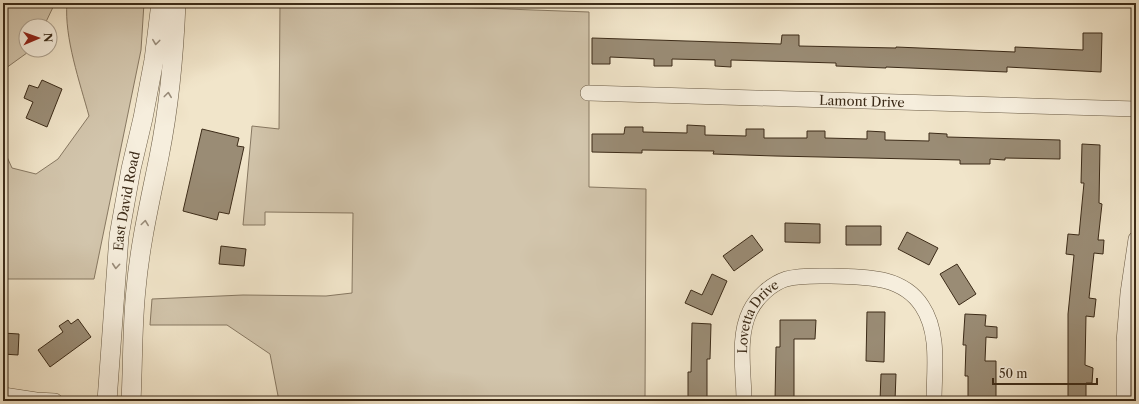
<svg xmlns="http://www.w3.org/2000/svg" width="1139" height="404" font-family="'Libre Caslon Text',serif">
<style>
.green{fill:#d2c5ac;stroke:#877862}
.building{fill:#9a8c75;stroke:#3c2b18}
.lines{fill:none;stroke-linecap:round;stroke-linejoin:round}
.minor-casing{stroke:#695a44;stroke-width:16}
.tertiary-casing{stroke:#695a44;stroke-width:20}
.minor{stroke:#f6eedd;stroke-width:15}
.tertiary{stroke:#f6eedd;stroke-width:19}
.oneway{stroke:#998c7a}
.labels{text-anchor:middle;stroke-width:4;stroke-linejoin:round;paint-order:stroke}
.street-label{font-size:13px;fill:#3c2b18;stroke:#f6eedd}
</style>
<rect width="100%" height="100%" fill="#f1e5ca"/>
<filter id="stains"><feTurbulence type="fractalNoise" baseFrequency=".005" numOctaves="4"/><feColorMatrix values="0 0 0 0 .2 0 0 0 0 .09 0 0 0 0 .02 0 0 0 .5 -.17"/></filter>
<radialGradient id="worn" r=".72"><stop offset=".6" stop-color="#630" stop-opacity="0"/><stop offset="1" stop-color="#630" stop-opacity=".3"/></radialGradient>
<path class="green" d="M3,3H55L44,26H26V50H31L6,68L3,78Z
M67,3H144L141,50L94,279H3V148L12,168L36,174L58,159L89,116C80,83 64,37 67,3Z
M280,3H340L589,12V187L646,189L645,401H279L270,354L227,325H150L152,299L243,295L326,296L352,293L353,213L265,212V225H243L252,126L279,129Z"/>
<path class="building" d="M1083,33H1102L1101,72L1007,67V72L886,67V68L836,66V63L731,60V67L715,66V60L672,59V66H654V59L610,57V64H592V38L781,44L782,35H799V46L896,48V47L1015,52V47L1083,50Z
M42,80L62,89L47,127L26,118L33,102L24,98L29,85L38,88Z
M687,125L705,126V135L746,136V129H764V138H807V131H825V138L867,139V131L885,132V140L929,141V133L947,134V137L1060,140V159L1005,158V160L990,159V164H960V160L775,156L713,154L714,151L642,150V153L592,152V134H624L625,127H643V132L687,133Z
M202,129L239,138L237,146L244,147L229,214L219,212L217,220L183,211Z
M1082,144L1100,145L1099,203L1102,204L1098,240H1104L1103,254L1094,253L1089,298L1096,299L1094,317L1086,316L1085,365L1093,368L1092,383H1086V401H1068V314L1074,255L1066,254L1068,234L1079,235L1084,183H1081Z
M785,223L820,224V243L785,242Z
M846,226H881V245H846Z
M907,232L938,248L929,265L898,249Z
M752,235L763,250L734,271L723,256Z
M221,246L246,249L244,266L219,264Z
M957,264L976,294L959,305L940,274Z
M712,274L727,281L712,315L685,303L691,290L702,295Z
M867,312H885L884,362L866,361Z
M965,314L986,315L985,326L997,327V338L986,337L985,361H996V400H968V376H965L966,345H963Z
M78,319L91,337L50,367L38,350L63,332L59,326L68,320L71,324Z
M780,320H816L815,339H794V401H775L776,347H780Z
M692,323L711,324L710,359H707V401H688V372H691Z
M3,333L19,334L18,355L3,354Z
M881,374H896L895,401H880Z"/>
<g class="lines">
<g class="minor-casing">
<g id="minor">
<path id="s1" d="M588,93L1136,109"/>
<path d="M3,395L36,400L55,401"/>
<path id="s2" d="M744,401C744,373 737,337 750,311C757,297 771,284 786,279C801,275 816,276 831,276C864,277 902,275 922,306C940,333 934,370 934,401"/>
<path d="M1124,401V342L1128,293L1136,239"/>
</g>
</g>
<g class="tertiary-casing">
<g id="tertiary">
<path id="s3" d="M107,401L119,236L131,169L143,118L154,60L161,3"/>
<path d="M131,401C133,364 132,326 136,289C140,244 150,201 159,157C169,107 174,54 176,3"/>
</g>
</g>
<use href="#minor" class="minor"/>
<use href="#tertiary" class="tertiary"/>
</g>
<defs><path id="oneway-chevron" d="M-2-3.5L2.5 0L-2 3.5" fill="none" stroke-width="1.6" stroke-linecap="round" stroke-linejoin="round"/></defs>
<g class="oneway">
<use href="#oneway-chevron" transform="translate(156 42) rotate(97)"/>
<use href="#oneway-chevron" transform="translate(168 95) rotate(-83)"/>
<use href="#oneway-chevron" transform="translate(145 223) rotate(-82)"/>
<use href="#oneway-chevron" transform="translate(116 266) rotate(95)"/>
</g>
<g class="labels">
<g class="street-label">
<text dy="5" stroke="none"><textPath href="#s1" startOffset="274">Lamont Drive</textPath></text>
<text dy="5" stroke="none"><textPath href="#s3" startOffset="201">East David Road</textPath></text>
<text dy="5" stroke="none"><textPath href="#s2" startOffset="89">Lovetta Drive</textPath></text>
</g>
</g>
<rect width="1139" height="404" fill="none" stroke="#f1e5ca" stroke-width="16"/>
<rect x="4" y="4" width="1131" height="396" fill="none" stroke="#3c2b18" stroke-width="2"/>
<rect x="8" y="8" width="1123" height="388" fill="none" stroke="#3c2b18"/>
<g transform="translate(38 38) rotate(88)"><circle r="19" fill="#f6eedd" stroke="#aca08e"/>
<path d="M0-3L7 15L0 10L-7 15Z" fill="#8f2418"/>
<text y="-6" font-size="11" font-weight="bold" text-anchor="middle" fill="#3c2b18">N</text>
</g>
<path d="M993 378v6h104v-6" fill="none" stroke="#3c2b18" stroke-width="2"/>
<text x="999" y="378" font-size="12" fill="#3c2b18" stroke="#f6eedd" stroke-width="3" paint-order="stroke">50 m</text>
<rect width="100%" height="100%" filter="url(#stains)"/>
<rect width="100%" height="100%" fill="url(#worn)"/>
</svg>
